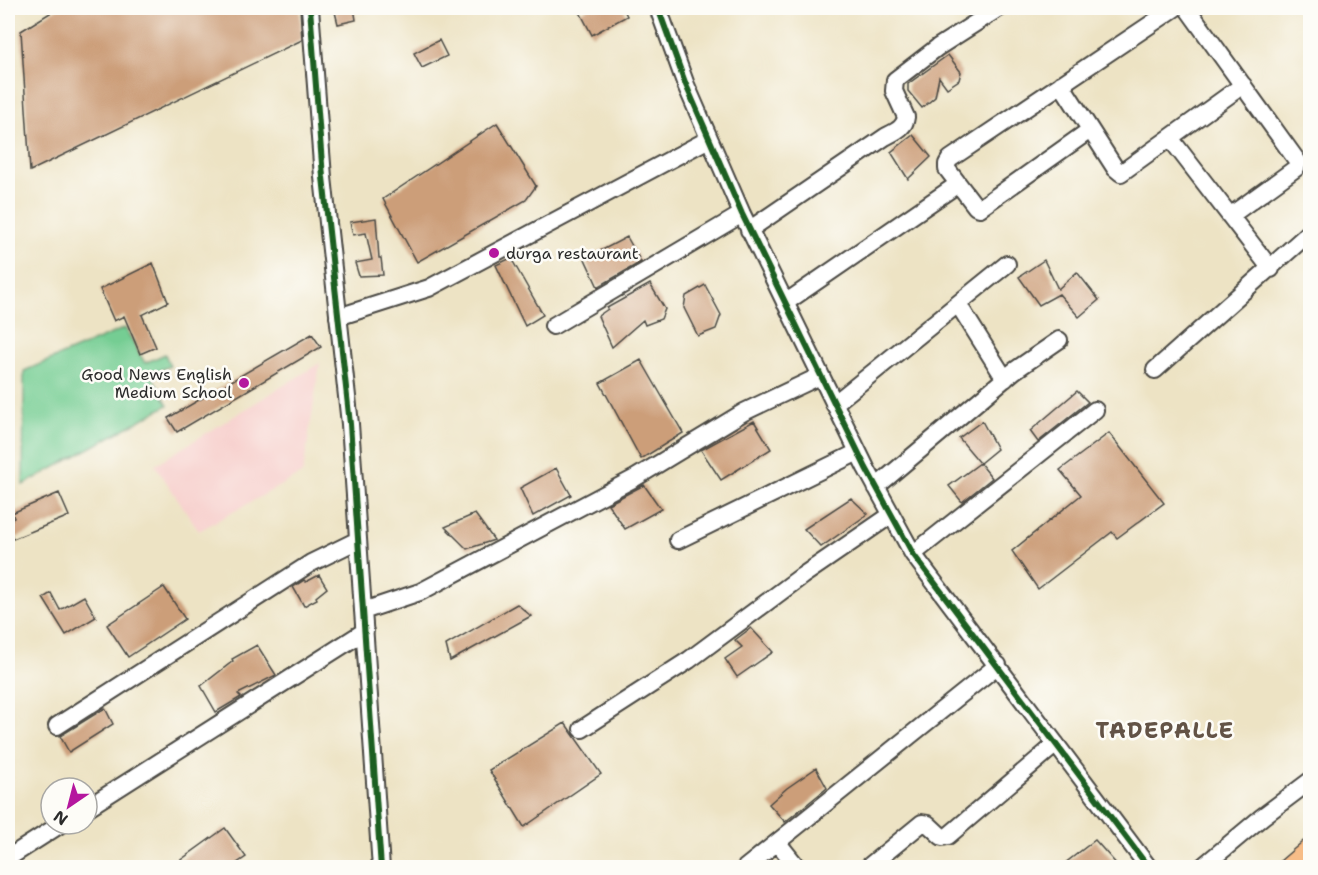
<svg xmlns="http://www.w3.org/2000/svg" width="1318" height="875" font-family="'Shantell Sans',sans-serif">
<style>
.built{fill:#f7d0cd}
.green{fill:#74cd93;stroke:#507c5f;stroke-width:1.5}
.building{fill:#cc9e79}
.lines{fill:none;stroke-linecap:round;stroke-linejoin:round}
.minor-casing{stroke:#484742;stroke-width:20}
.major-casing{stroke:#484742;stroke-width:24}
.minor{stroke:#fff;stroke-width:16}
.major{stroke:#f7bd88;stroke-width:21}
.cycleway-casing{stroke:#fdfcf7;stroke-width:10}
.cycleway{stroke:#1b5e20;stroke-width:6}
.poi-dot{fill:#b5179e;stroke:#fdfcf7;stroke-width:2}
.labels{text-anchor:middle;stroke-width:5;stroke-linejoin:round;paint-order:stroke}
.poi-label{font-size:16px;fill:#2b2b2b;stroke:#fdfcf7;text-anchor:start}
.district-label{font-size:22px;font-weight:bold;letter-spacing:1.5px;fill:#635346;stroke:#fdfcf7}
</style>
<rect width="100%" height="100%" fill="#fdfcf7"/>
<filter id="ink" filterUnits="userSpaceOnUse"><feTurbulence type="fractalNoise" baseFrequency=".0167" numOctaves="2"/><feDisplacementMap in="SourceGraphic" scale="12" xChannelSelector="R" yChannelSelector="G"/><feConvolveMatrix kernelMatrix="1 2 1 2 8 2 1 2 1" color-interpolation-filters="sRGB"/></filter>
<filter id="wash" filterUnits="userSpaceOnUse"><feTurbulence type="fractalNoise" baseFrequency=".008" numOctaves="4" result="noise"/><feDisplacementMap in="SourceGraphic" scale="24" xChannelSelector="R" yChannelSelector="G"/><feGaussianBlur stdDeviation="1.35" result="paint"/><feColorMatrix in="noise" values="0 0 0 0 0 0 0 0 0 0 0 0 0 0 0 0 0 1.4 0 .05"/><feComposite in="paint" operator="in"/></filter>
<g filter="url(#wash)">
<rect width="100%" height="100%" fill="#ede3c4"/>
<path class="built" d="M320,363L303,473L199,531L155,465Z"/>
<path class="green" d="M125,328L145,363L165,354L170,366L151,374L168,405L23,485L24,371Z"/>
<g id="blocks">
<path class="building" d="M58,8H300L302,40L30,171L21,31Z
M334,8H354L356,20L338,24Z
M589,8H623L627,16L592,35L580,12Z
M439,40L447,56L422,68L414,53Z
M948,55L961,72L959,80L947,88L939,77L935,97L922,108L908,91V84Z
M497,123L536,186L526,200L417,262L383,199Z
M913,135L931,157L908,179L891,152Z
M376,218L379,258H381L383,275L359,276L355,263L372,260L366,233L353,235L350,222Z
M627,237L641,262L598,287L585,259Z
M511,258L543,315L525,326L496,265Z
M1044,260L1058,289L1077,272L1099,300L1079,317L1059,294L1039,305L1019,277Z
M153,263L168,302L142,315L156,347L140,354L124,316L114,321L100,289Z
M650,284L665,309L661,319L645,325L643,320L612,347L598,316L608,309L607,308Z
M705,285L721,315L716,329L698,336L684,308L686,296Z
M312,334L321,347L177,432L168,418Z
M641,360L683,433L641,459L600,383Z
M1077,391L1088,402L1038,442L1030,431Z
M754,421L771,449L721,480L701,450Z
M982,421L997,449L980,463L959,438Z
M1109,433L1164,503L1117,538L1112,532L1038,589L1012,551L1081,495L1060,470Z
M980,463L992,478L962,502L949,486Z
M556,468L571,495L533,516L520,488Z
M644,485L661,509L625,529L608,504Z
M59,493L69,516L13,539L8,526V521L14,518L12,513Z
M851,498L868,514L821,547L804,529Z
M475,514L494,540L467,549L445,527Z
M319,575L327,588L316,597L317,599L304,606L293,587L304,580L306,582Z
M164,587L185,619L128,657L107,625Z
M51,593L60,610L84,596L96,617L66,635L43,598Z
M517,604L531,616L450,661L446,645Z
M751,628L773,652L737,677L725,659L742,647L735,640Z
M257,645L276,675L238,694L241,697L216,712L201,686L233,661L232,659Z
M105,708L113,724L69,752L60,736Z
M565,723L601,774L524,827L489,770Z
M816,768L827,788L785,822L769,804L787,788Z
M225,828L246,857L231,867H171Z
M1095,840L1119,867H1060Z"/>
</g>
</g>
<g filter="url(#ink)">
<use href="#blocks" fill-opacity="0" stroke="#484742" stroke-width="1.5"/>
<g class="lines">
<g class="minor-casing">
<path id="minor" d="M310,8L323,177L350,424L381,868
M658,8L686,85L742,214L866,468L913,554L1149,868
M1187,8L1298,162L1296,168L1230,216
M1061,84L1115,168L1121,173L1243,85
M1090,130L980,208L976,207L947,169V164L950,159L1175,8
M1170,138L1271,269
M749,230L885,137C894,132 905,128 906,117L894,91L895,80L938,47L999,8
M785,303L958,184
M958,304L1005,379
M338,317L429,288L709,139
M553,326L742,214
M1155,370L1310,232
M834,404L1007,264
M876,487L1014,371L1059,340
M678,540L858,452
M913,554L1095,410
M363,611L420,592L635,478L744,412L820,376
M57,726L311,563L358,540
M582,729L689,660L802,576L891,515
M87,808L365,631
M778,843L798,868
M8,858L61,824
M745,868L998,665
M867,868L922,823L928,824L942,837L948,836L1056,744
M1201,868L1262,817L1310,781"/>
</g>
<g class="major-casing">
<path id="major" d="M1289,868L1310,850"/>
</g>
<use href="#minor" class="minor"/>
<use href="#major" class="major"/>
<g class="cycleway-casing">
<path id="cycleway" d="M310,8L323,177L350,424L381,868
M658,8L686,85L742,214L866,468L913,554L1149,868"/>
</g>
<use href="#cycleway" class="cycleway"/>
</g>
</g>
<g class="poi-dot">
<circle cx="494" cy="253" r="6"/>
<circle cx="244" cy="383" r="6"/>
</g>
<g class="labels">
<g class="poi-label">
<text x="506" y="259">durga restaurant</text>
<text x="232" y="380" text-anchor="end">Good News English<tspan x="232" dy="18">Medium School</tspan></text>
</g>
<g class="district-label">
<text x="1165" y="738">TADEPALLE</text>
</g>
</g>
<rect width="1318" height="875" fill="none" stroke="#fdfcf7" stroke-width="30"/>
<g transform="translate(69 806) rotate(215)"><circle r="28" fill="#fdfcf7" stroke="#a9a8a5" stroke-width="1.5"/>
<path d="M0-4.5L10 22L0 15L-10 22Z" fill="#b5179e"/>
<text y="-9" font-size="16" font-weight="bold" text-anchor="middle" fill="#2b2b2b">N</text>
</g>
</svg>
